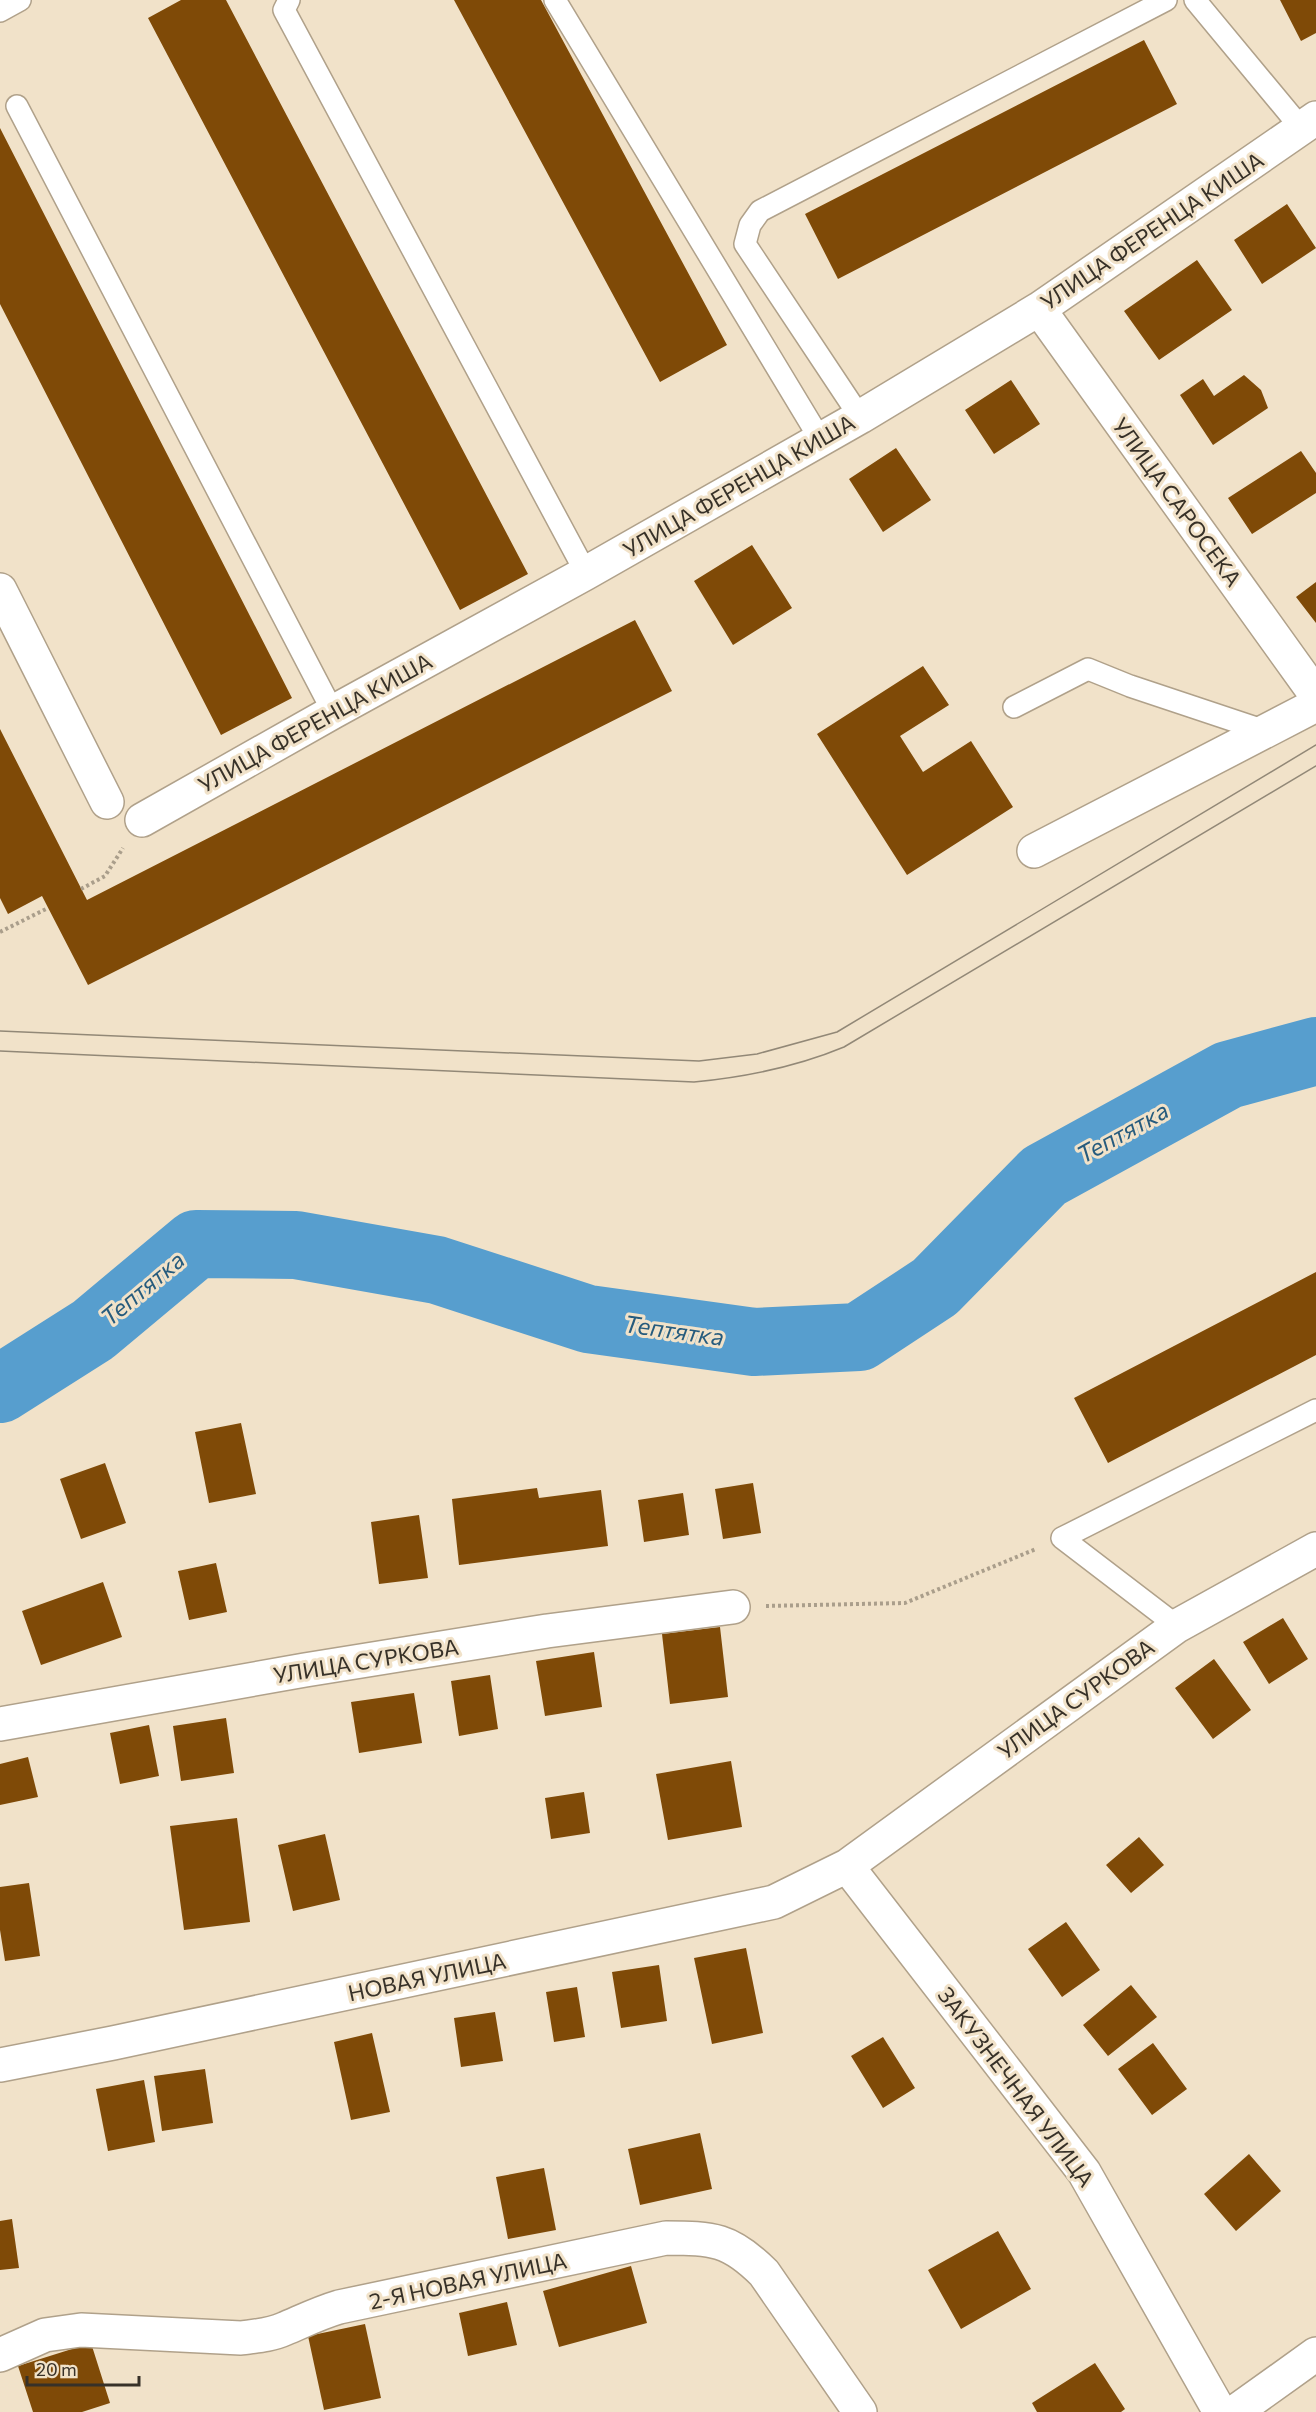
<svg xmlns="http://www.w3.org/2000/svg" width="1316" height="2412" font-family="Commissioner,sans-serif">
<style>
.lines{fill:none;stroke-linecap:round;stroke-linejoin:round}
.river{stroke:#579ece;stroke-width:68}
.building{fill:#7f4a07}
.service-casing{stroke:#b0a18a;stroke-width:24}
.minor-casing{stroke:#b0a18a;stroke-width:36}
.path{stroke:#aa9e8b;stroke-width:4;stroke-dasharray:3 3;stroke-linecap:butt}
.service{stroke:#fff;stroke-width:21}
.minor{stroke:#fff;stroke-width:33}
.tram{stroke:#928877;stroke-width:1.5}
.labels{text-anchor:middle;stroke-width:6;stroke-linejoin:round;paint-order:stroke}
.street-label{font-size:22px;fill:#373128;stroke:#f1e2c9}
.water-label{font-size:24px;font-style:italic;fill:#265b7d;stroke:#f1e2c9}
</style>
<rect width="100%" height="100%" fill="#f1e2c9"/>
<g class="lines">
<path class="river" d="M0,1389L93,1330L196,1244L296,1245L437,1270L588,1319L754,1342L859,1337L935,1287L1044,1176L1228,1075L1316,1051"/>
</g>
<path class="building" d="M181,0H226L528,574L460,610L148,18Z
M454,0H541L727,345L660,382Z
M1280,0H1316V33L1301,41Z
M1144,40L1177,104L838,279L805,214Z
M0,128L292,698L221,735L0,304Z
M1287,204L1316,248L1262,284L1234,240Z
M1197,260L1232,310L1159,360L1124,311Z
M1244,375L1261,390L1268,408L1213,445L1180,395L1203,379L1214,396Z
M1011,380L1040,424L994,454L965,410Z
M896,448L931,500L883,532L849,479Z
M1301,451L1316,473V493L1252,534L1228,498Z
M752,545L792,608L733,645L694,581Z
M1316,582V623L1296,597Z
M635,620L672,691L88,985L42,896L8,914L0,898V729L87,900Z
M923,666L949,705L900,736L923,772L971,741L1013,807L907,875L817,734Z
M1316,1272V1355L1108,1463L1074,1398Z
M241,1423L256,1494L209,1503L195,1432Z
M105,1463L126,1523L81,1539L60,1479Z
M753,1483L761,1533L723,1539L715,1489Z
M537,1488L539,1498L601,1490L608,1546L459,1565L452,1499Z
M683,1493L689,1535L644,1542L638,1500Z
M419,1515L428,1578L379,1584L371,1522Z
M216,1563L227,1612L189,1620L178,1571Z
M103,1582L122,1637L41,1665L22,1611Z
M1283,1618L1308,1659L1269,1684L1243,1642Z
M720,1627L728,1697L670,1704L662,1634Z
M594,1652L602,1707L545,1716L536,1661Z
M1214,1659L1251,1710L1213,1739L1175,1688Z
M490,1675L498,1729L459,1736L451,1681Z
M414,1693L422,1743L359,1753L351,1702Z
M226,1718L234,1773L181,1781L173,1726Z
M149,1725L159,1776L120,1784L110,1733Z
M28,1757L38,1797L0,1805V1764Z
M731,1761L742,1827L668,1840L656,1774Z
M584,1792L590,1833L551,1839L545,1798Z
M237,1818L250,1922L184,1930L170,1826Z
M325,1834L340,1900L293,1911L278,1845Z
M1139,1837L1164,1865L1131,1893L1106,1865Z
M29,1883L40,1956L5,1961L0,1930V1887Z
M1066,1922L1100,1970L1062,1997L1028,1949Z
M746,1948L763,2033L712,2044L694,1958Z
M659,1965L667,2021L621,2028L612,1972Z
M1131,1985L1157,2017L1108,2056L1083,2025Z
M577,1987L585,2037L554,2042L546,1992Z
M495,2012L503,2061L461,2067L454,2018Z
M372,2033L390,2112L351,2120L334,2042Z
M883,2037L915,2088L883,2108L851,2056Z
M1153,2043L1187,2089L1152,2115L1118,2069Z
M205,2069L213,2123L162,2131L154,2076Z
M144,2080L155,2142L108,2151L96,2089Z
M700,2133L712,2189L640,2205L628,2149Z
M1249,2154L1281,2191L1236,2231L1204,2194Z
M544,2168L556,2230L508,2239L496,2177Z
M12,2219L19,2268L0,2270V2221Z
M998,2231L1031,2289L961,2329L928,2270Z
M631,2266L647,2323L559,2347L543,2291Z
M507,2302L517,2345L468,2356L459,2313Z
M365,2324L381,2398L324,2410L308,2336Z
M91,2343L110,2403L82,2412H33L18,2366Z
M1095,2363L1125,2409L1121,2412H1037L1032,2403Z"/>
<g class="lines">
<g class="service-casing">
<path id="service" d="M289,0L284,10L586,573
M555,0L820,439
M1195,0L1302,129
M0,11L20,0
M17,106L333,712
M860,417L745,244L750,225L760,211L1166,0
M1014,707L1088,669L1130,686L1265,731
M1177,1626L1062,1538L1316,1410"/>
</g>
<g class="minor-casing">
<path id="minor" d="M1039,309L1316,695
M0,590L107,802
M142,820L333,712L586,573L860,417L1039,309L1316,118
M1034,851L1316,705
M0,1724L305,1670L547,1631L733,1607
M847,1866L1084,2172L1220,2412
M0,2065L113,2043L774,1902L847,1866L1177,1626L1316,1549
M0,2355L45,2335L81,2330L241,2338C256,2336 271,2335 284,2329C303,2321 319,2313 339,2307L666,2238C713,2238 730,2239 764,2273L860,2412
M1235,2412L1316,2354"/>
</g>
<path class="path" d="M81,889L105,876L123,848
M0,932L48,908
M766,1606L905,1603L1036,1549"/>
<use href="#service" class="service"/>
<use href="#minor" class="minor"/>
<path class="tram" d="M0,1031L699,1061L757,1054L837,1032L1316,745
M0,1051L694,1082C746,1077 796,1067 844,1047L1316,766"/>
</g>
<g class="labels">
<g class="street-label">
<text transform="translate(1152 231) rotate(-34)" y="8">УЛИЦА ФЕРЕНЦА КИША</text>
<text transform="translate(739 486) rotate(-30)" y="8">УЛИЦА ФЕРЕНЦА КИША</text>
<text transform="translate(1177 502) rotate(54)" y="8">УЛИЦА САРОСЕКА</text>
<text transform="translate(315 723) rotate(-29)" y="8">УЛИЦА ФЕРЕНЦА КИША</text>
<text transform="translate(366 1661) rotate(-9)" y="8">УЛИЦА СУРКОВА</text>
<text transform="translate(1076 1699) rotate(-36)" y="8">УЛИЦА СУРКОВА</text>
<text transform="translate(427 1977) rotate(-12)" y="8">НОВАЯ УЛИЦА</text>
<text transform="translate(1016 2087) rotate(53)" y="8">ЗАКУЗНЕЧНАЯ УЛИЦА</text>
<text transform="translate(468 2281) rotate(-12)" y="8">2-Я НОВАЯ УЛИЦА</text>
</g>
<g class="water-label">
<text transform="translate(1123 1133) rotate(-29)" y="8">Тептятка</text>
<text transform="translate(143 1289) rotate(-40)" y="8">Тептятка</text>
<text transform="translate(674 1331) rotate(8)" y="8">Тептятка</text>
</g>
</g>
<path d="M27 2376v9h112v-9" fill="none" stroke="#373128" stroke-width="3"/>
<text x="36" y="2376" font-size="18" fill="#373128" stroke="#f1e2c9" stroke-width="4.5" paint-order="stroke">20 m</text>
</svg>
